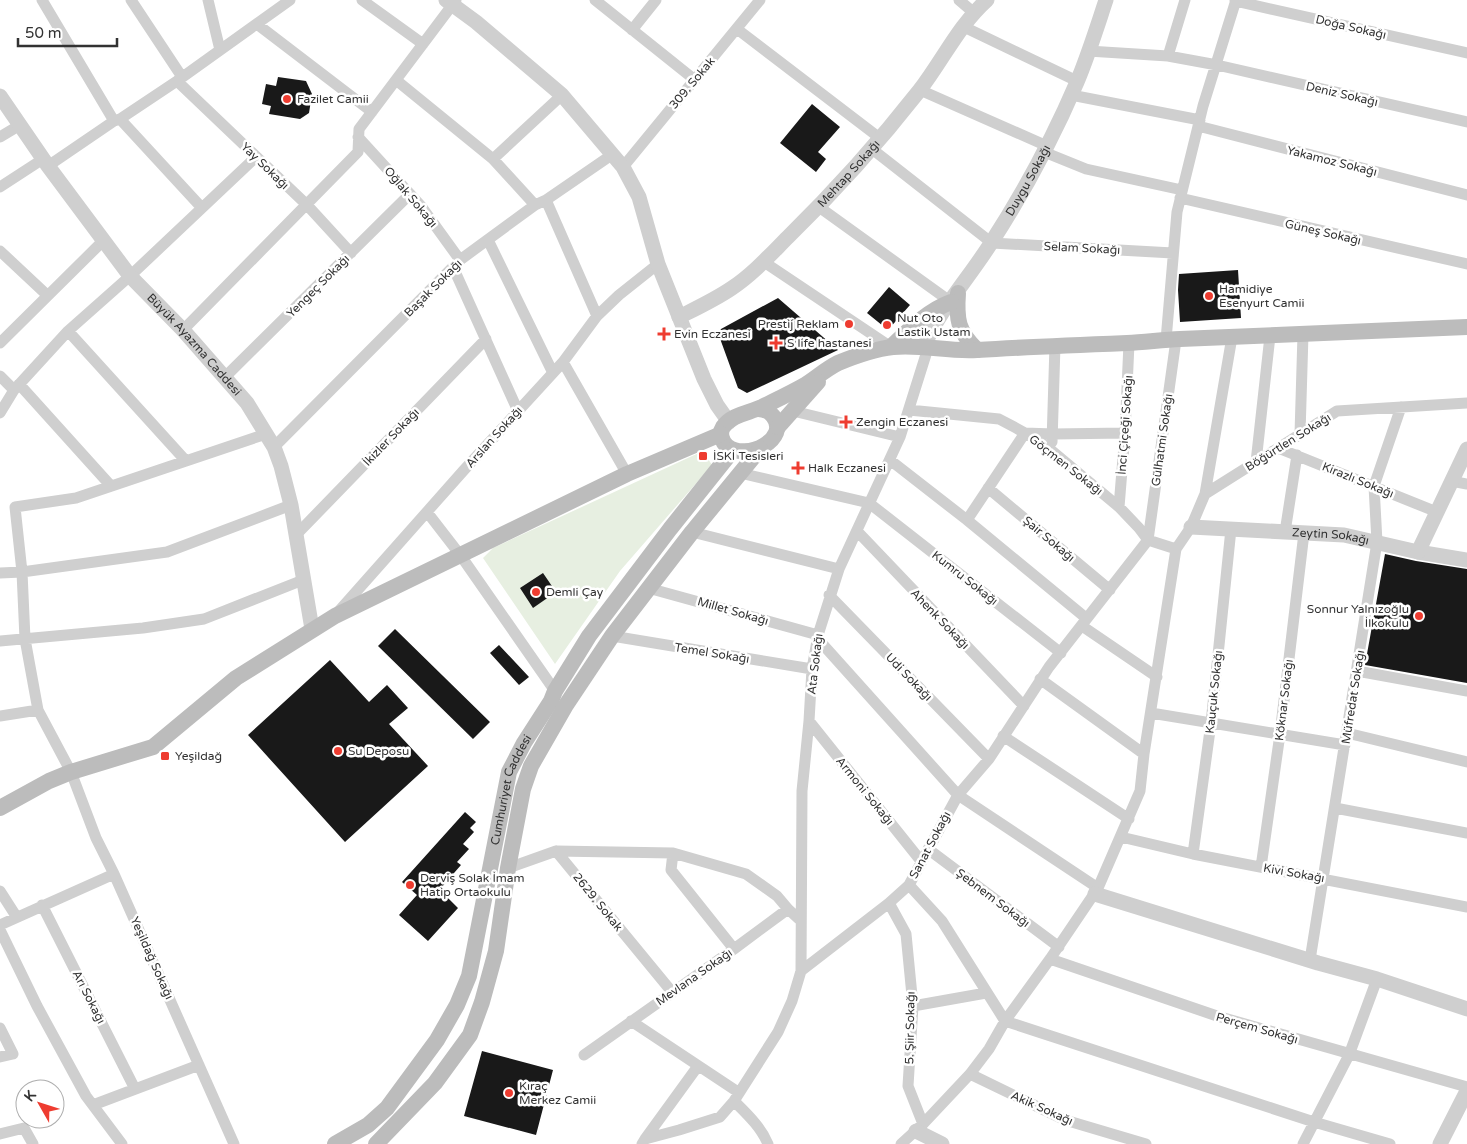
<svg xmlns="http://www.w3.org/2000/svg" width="1467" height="1144" font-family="'Varela Round',sans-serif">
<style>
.green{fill:#e7efe1}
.building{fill:#191919}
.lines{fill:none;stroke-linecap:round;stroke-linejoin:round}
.minor{stroke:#cfcfcf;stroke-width:11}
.tertiary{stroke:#cfcfcf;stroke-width:15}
.secondary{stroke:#bcbcbc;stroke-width:16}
.poi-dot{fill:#ee3c30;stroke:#fff;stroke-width:2}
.labels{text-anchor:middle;stroke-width:5;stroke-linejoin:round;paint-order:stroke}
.street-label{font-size:12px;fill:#323232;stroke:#fff}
.poi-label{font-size:12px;fill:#323232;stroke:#fff;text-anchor:start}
</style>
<rect width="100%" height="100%" fill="#fff"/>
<path class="green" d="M703,451L712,465L620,571L555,664L483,558L493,548Z"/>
<path class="building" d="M278,77L306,81L312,94L309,113L300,119L269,114L271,106L262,104L266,84L276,86Z
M812,104L840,127L818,152L826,159L816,172L780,143Z
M1238,270L1241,318L1180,322L1178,290L1179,274Z
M889,287L910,305L888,330L867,313Z
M778,298L838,350L747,393L738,388L718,333L721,329Z
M1385,554L1416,561L1467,569V683L1365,665Z
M543,573L556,592L533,608L520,588Z
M395,629L490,722L473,739L378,646Z
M499,645L529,677L519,685L490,653Z
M330,660L369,702L387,685L408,708L389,724L428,766L345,842L248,735Z
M465,812L476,822L470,828L474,832L463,844L469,849L457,862L461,865L441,888L447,894L446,896L458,908L428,941L399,915L417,895L402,882Z
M482,1051L553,1070L536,1135L464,1116Z"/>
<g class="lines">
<path class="minor" d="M42,0L114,121
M131,0L182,77
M208,0L220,50
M362,0L423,44
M595,0L695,80
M959,0L973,12
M1235,1L1467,53
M257,24L372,112
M962,26L1077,81
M737,29L881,139
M632,30L656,0
M1088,51L1168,56L1217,65L1467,122
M1168,56L1185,0
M396,80L493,159L535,205
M177,81L307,205L351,253
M920,90L1047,146
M1071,95L1200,120
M120,119L202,208
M1198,126L1467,195
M0,137L20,125
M358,137L421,206L460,260
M872,149L992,243L1173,253
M1044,152L1086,169L1182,190
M493,159L562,95
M48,166L114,121L120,119L177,81L290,0
M623,167L760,0
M0,187L43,159
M1180,198L1467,264
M546,200L597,316
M819,207L951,302
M488,240L553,373
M0,251L47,295
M764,262L891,347
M453,267L518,411
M183,330L358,152L359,129L456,0
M68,331L186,461
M1166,340L1177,212L1203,106L1236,0
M0,343L103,241
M563,362L627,474
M0,376L14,390
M225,377L410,194
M19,384L111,486
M909,410L999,419L1016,428L1036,439L1052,451L1119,507L1139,528L1148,540
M793,411L900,437
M0,413L14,390L68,331L130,276L256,157
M1300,434L1303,334
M1052,442L1055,345
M274,447L460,260L535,205L546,200L613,154
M1278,448L1437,512
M890,460L967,520L1086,618
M1256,462L1270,336
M740,473L869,503L1061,653
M1451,481L1467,484
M988,488L1110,590
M1205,494L1337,411L1467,403
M1119,507L1125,433L1129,343
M427,512L461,556L555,691
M967,520L1025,433L1053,434L1125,433
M857,531L1024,706
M692,532L839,569
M1285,532L1297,455
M296,535L486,339
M1148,540L1176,340
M0,573L22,572L167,552L291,505
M648,588L818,635
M829,595L989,759
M339,611L464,470L563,362L597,316L619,295L658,264
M1082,626L1157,677
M612,636L812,669
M817,638L958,795L1098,888
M0,641L143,628L204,619L303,580
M1357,671L1467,691
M1040,679L1144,754
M38,710L71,772L96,838L114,874L234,1144
M1151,713L1345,745
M0,716L38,710L25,639L22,572L15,507L76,498L266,434
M809,721L921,861
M1347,733L1467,762
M1003,736L1129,819
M1335,808L1467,833
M1121,837L1193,854L1467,907
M928,849L1059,947
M556,851L673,853L746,874L777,896L788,909
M673,853L671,870L734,949
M1193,854L1211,723L1231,529
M1261,867L1280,734L1304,533
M508,868L556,851L672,992
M909,885L942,921L1005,1021L1314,1122L1390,1144
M0,891L16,916
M889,903L906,934L913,1006L908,1086L923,1124
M42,905L135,1089
M0,925L114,874
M0,930L37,1006L86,1096L122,1144
M1050,959L1217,1016L1467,1087
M1310,960L1377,542L1374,486L1401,407
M801,971L802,791L809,721L812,669L818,635L839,569L900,437L928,348
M913,1006L986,993
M631,1021L738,1092
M0,1028L13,1054L0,1057
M584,1055L734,949L788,909L801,921
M970,1074L1065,1120L1146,1144
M734,1101C747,1114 761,1127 768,1144
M93,1105L199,1065
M0,1134L24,1128L33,1144
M645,1139L698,1066
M642,1144L645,1139L679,1130L720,1117L734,1101L778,1032L792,1001L801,971L889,903L909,885L958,795L989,759L1049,667L1148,540L1176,549
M901,1144L923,1124L970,1074L989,1049L1005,1021L1050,959L1098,888L1140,791L1144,754L1176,549L1191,527L1205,494L1232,337
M1303,1144L1349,1055L1377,979"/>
<g class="tertiary">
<path d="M446,0L476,22L562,95L623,167L639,197L658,264L704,379L717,405L729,422"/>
<path id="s1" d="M0,96L48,166L130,276L183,330L247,403L266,434L274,447L281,466L291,505L312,629"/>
<path id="s2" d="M679,317C697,308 716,299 732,288C753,274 770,255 788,237C835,191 879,142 919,91C943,60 958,26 987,0"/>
<path id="s3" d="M923,348C940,309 969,278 991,243C1024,192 1053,138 1077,82C1088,56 1097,27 1106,0"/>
<path id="s4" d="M1191,527L1344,535L1418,552L1467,560"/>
<path d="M1418,552L1467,449"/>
<path d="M1095,894L1318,963L1377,979L1467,1009"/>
<path d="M916,1131L942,1144"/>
<path d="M1440,1144L1467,1091"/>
</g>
<g class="secondary">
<path d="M958,293C956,320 958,331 977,350"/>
<path d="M891,347C910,329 927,311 951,302"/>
<path d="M758,409C764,409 769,411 773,416C791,439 746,462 727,446C722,442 719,433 723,427C732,414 749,413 762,407C776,400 791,393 805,385C816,378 826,369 838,363C855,356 875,349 893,347C921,344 949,352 977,350C1027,347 1077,345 1127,343C1145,342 1162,340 1180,339C1276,335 1371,331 1467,327"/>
<path d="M778,427L818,382"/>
<path d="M0,808L49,781L71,772L153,747L236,678L335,616L627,474L721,434"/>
<path id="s5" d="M335,1144L368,1125L387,1108L437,1040L457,1005L469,976L509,772L524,743L551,701L555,691L589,636L670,529L733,450"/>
<path d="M376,1144L435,1083L470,1035L482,1002L496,951L508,868L523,789L531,766L566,705L612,636L692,532L760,449"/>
</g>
</g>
<g class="poi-dot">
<circle cx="287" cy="99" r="5"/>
<circle cx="1209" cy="296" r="5"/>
<circle cx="849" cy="324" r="5"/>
<circle cx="887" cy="325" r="5"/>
<path d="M661.5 326.5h5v5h5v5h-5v5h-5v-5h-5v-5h5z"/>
<path d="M773.5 335.5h5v5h5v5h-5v5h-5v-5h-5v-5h5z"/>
<path d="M843.5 414.5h5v5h5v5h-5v5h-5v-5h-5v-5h5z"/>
<rect x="698" y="451" width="10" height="10" rx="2.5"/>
<path d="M795.5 460.5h5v5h5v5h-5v5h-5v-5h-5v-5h5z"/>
<circle cx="536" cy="592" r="5"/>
<circle cx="1419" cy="616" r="5"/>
<circle cx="338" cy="751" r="5"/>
<rect x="160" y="751" width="10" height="10" rx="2.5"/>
<circle cx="410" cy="885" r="5"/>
<circle cx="509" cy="1093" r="5"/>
</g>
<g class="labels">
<g class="street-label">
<text transform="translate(1351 27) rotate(13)" y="4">Doğa Sokağı</text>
<text transform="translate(692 83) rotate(-50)" y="4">309. Sokak</text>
<text transform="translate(1342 94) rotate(13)" y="4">Deniz Sokağı</text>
<text transform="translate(1332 161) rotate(14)" y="4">Yakamoz Sokağı</text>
<text transform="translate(265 166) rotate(44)" y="4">Yay Sokağı</text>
<text dy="4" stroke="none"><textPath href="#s2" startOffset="224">Mehtap Sokağı</textPath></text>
<text dy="4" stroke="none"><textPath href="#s3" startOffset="198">Duygu Sokağı</textPath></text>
<text transform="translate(411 197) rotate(50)" y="4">Oğlak Sokağı</text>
<text transform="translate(1323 232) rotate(13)" y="4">Güneş Sokağı</text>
<text transform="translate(1082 248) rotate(3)" y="4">Selam Sokağı</text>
<text transform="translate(318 286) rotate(-45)" y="4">Yengeç Sokağı</text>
<text transform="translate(433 288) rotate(-45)" y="4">Başak Sokağı</text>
<text dy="4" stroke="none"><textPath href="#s1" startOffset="316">Büyük Ayazma Caddesi</textPath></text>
<text transform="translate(1125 425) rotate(-86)" y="4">İnci Çiçeği Sokağı</text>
<text transform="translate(391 437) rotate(-46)" y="4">İkizler Sokağı</text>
<text transform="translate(494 437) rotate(-48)" y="4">Arslan Sokağı</text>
<text transform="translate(1162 440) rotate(-82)" y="4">Gülhatmi Sokağı</text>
<text transform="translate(1288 442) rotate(-32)" y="4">Böğürtlen Sokağı</text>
<text transform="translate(1066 465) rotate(38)" y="4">Göçmen Sokağı</text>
<text transform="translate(1358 480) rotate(22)" y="4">Kirazlı Sokağı</text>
<text dy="4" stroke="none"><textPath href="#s4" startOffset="140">Zeytin Sokağı</textPath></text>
<text transform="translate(1049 539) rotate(40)" y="4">Şair Sokağı</text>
<text transform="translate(965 578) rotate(38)" y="4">Kumru Sokağı</text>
<text transform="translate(733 611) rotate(16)" y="4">Millet Sokağı</text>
<text transform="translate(940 619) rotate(46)" y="4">Ahenk Sokağı</text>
<text transform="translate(712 653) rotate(9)" y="4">Temel Sokağı</text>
<text transform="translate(815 664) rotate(-83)" y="4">Ata Sokağı</text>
<text transform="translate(909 677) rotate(46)" y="4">Udi Sokağı</text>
<text transform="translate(1214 692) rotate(-84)" y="4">Kauçuk Sokağı</text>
<text transform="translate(1353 697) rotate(-81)" y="4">Müfredat Sokağı</text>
<text transform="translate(1284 700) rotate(-83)" y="4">Köknar Sokağı</text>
<text dy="4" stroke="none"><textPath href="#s5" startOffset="411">Cumhuriyet Caddesi</textPath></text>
<text transform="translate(865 791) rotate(51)" y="4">Armoni Sokağı</text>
<text transform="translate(930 845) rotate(-62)" y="4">Sanat Sokağı</text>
<text transform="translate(1294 873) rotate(10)" y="4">Kivi Sokağı</text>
<text transform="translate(993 898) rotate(37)" y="4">Şebnem Sokağı</text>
<text transform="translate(598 902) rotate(51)" y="4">2629. Sokak</text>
<text transform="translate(152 958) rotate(66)" y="4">Yeşildağ Sokağı</text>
<text transform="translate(694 977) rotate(-35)" y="4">Mevlana Sokağı</text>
<text transform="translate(89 997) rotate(63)" y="4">Arı Sokağı</text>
<text transform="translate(910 1028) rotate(-89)" y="4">5. Şiir Sokağı</text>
<text transform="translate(1257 1028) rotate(16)" y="4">Perçem Sokağı</text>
<text transform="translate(1042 1108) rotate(24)" y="4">Akik Sokağı</text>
</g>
<g class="poi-label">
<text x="297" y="103">Fazilet Camii</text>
<text x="1219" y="293">Hamidiye<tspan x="1219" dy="14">Esenyurt Camii</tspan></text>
<text x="897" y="322">Nut Oto<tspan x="897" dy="14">Lastik Ustam</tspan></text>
<text x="839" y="328" text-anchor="end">Prestij Reklam</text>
<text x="674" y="338">Evin Eczanesi</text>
<text x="787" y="347">S life hastanesi</text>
<text x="856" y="426">Zengin Eczanesi</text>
<text x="713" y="460">İSKİ Tesisleri</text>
<text x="808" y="472">Halk Eczanesi</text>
<text x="546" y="596">Demli Çay</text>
<text x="1409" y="613" text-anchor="end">Sonnur Yalnızoğlu<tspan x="1409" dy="14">İlkokulu</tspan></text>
<text x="348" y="755">Su Deposu</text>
<text x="175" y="760">Yeşildağ</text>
<text x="420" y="882">Derviş Solak İmam<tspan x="420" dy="14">Hatip Ortaokulu</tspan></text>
<text x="519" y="1090">Kıraç<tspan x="519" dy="14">Merkez Camii</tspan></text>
</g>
</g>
<g transform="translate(40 1104) rotate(309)"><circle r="24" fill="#ffffff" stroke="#adadad"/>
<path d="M0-4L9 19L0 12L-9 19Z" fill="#ee3c30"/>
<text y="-8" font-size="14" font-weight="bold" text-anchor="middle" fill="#323232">K</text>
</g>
<path d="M18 38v8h99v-8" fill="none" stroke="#323232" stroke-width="2.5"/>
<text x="25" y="38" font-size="15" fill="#323232" stroke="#ffffff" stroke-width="4" paint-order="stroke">50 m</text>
</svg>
